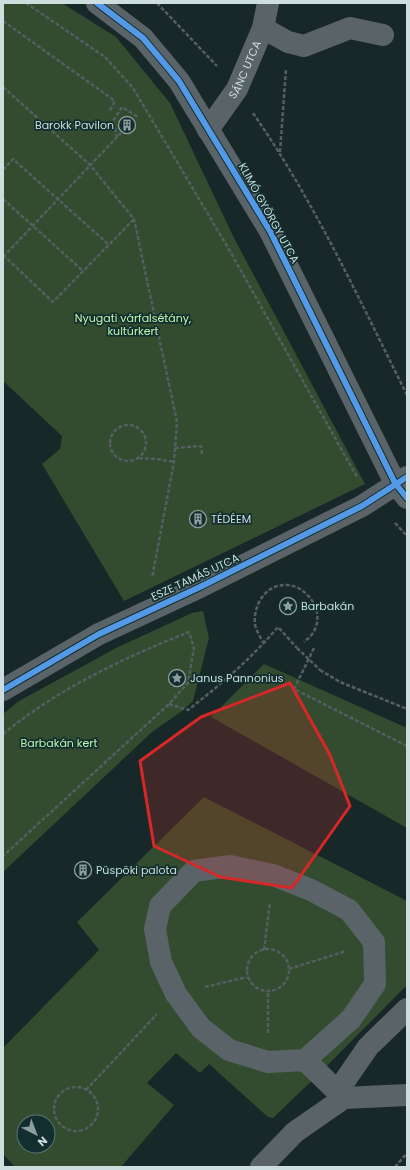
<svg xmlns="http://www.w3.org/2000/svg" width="410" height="1170" font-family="Poppins,sans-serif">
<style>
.green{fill:#334b2e;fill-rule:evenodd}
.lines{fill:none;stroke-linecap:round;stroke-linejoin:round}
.path{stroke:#555f61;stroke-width:2.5;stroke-dasharray:4 2;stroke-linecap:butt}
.minor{stroke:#5a6468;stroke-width:22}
.path-bridge{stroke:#555f61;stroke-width:2.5;stroke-dasharray:4 2;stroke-linecap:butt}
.cycleway-casing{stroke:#122e2e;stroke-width:8}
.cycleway{stroke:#5399e6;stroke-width:6}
.marked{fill:#d62828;fill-opacity:0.2;stroke:#d62828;stroke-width:3;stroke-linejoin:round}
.labels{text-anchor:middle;stroke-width:3.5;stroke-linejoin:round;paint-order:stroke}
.street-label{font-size:11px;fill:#cedddd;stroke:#122e2e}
.poi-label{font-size:11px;fill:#cedddd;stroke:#122e2e;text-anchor:start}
.park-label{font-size:11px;fill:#bef5ad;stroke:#122e2e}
</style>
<rect width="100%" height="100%" fill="#182828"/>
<path class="green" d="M3,3H62L116,37L170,103L234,238L365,484L124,601L42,464L60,449L62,436L3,381Z
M203,611L209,638L193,701L182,711L152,732L3,872V714L19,701L118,647L192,613Z
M264,664L407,728V828L211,717Z
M204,797L407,901V985L319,1074L273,1118L268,1117L209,1064L200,1073L176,1053L147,1083L174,1105L121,1167H15L3,1154V1048L99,950L77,922ZM24,1122H48V1146H24Z"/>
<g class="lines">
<path class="path" d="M26,3L105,57L133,88L227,246L357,477
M157,3L217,66
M3,21L115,101L109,112
M3,87L90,165L134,219L177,422L174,462L152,578
M253,113C314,201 359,299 407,395
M117,138L113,121L122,107L138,117
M280,152L286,69
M3,170L13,159L108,244
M3,199L83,271
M3,255L53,302L134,219
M3,257L121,133
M110 443a18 18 0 1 1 36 0a18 18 0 1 1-36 0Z
M175,448L201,446L202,454
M139,458L157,459L174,462
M395,523L407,536
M264,644C261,638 256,631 255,624C253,605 266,583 288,585C308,587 325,612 314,631C312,635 308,639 304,642
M314,648L294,689L407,746
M320,670L340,682L407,709
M169,704L188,710C220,685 251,659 278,627L297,648
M3,734C58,689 123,658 189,632L194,648L188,683L169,704L3,856
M247 970a21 21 0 1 1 42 0a21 21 0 1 1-42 0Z
M264,950L270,902
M289,969L346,951
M205,987L247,977
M268,1033V992
M54 1109a22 22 0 1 1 44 0a22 22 0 1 1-44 0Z
M86,1090L157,1014
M395,1167L407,1153"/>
<g class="minor">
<path d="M97,3L143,38L179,81L270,231L395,483L407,498"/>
<path d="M263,28L288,42L304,46L350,28L383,35"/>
<path id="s1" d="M208,130L237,89L263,28L268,3"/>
<path d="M3,690L99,634L200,587L362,506L407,477"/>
<path d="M372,1043L407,1009"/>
<path d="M305,1060L351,1019L375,984L374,942L349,910L311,890L273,875L230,866L194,871L160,906L155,929L161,962L176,994L201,1028L229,1050L268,1062L305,1060L344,1098"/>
<path d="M337,1092L368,1047"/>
<path d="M261,1167L295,1132L344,1098L407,1095"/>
</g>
<path class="path-bridge" d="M297,648L320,670"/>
<g class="cycleway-casing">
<path id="cycleway" d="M97,3L143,38L179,81L270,231L395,483L407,498
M3,690L99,634L200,587L362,506L407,477"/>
</g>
<use href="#cycleway" class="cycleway"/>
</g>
<path class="marked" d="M290,683L330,755L350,806L292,888L220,877L154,846L140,761L201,717Z"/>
<defs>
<g id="building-ring" transform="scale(0.9)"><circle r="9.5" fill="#122e2e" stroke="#8e9e9e" stroke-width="1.5"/><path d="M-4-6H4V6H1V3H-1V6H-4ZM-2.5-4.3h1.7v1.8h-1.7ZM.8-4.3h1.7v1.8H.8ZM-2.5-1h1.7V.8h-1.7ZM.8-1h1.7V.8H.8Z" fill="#8e9e9e"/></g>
<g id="sight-ring" transform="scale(0.9)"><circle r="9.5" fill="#122e2e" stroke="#8e9e9e" stroke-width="1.5"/><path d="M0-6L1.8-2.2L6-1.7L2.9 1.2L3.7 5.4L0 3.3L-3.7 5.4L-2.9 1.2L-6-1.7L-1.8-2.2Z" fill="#8e9e9e"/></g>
</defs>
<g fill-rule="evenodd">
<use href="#building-ring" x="127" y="125"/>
<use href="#building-ring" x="198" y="519"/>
<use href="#sight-ring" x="288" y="606"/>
<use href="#sight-ring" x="177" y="678"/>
<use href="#building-ring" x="83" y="870"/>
</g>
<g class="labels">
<g class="street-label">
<text dy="4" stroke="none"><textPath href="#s1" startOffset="71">SÁNC UTCA</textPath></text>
<text transform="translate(269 213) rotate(61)" y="4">KLIMÓ GYÖRGY UTCA</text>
<text transform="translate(195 577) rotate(-25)" y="4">ESZE TAMÁS UTCA</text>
</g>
<g class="poi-label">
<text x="114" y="129" text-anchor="end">Barokk Pavilon</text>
<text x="211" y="523">TÉDÉEM</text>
<text x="301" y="610">Barbakán</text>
<text x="190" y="682">Janus Pannonius</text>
<text x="96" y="874">Püspöki palota</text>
</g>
<g class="park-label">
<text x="133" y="322">Nyugati várfalsétány,<tspan x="133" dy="13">kultúrkert</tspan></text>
<text x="59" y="747">Barbakán kert</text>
</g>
</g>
<rect width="410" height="1170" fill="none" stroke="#cedddd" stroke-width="8"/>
<g transform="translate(36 1134) rotate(138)"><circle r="19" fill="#122e2e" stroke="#5d7474"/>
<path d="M0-3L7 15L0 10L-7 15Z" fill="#8e9e9e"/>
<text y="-6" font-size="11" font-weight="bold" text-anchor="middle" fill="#cedddd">N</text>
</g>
</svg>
